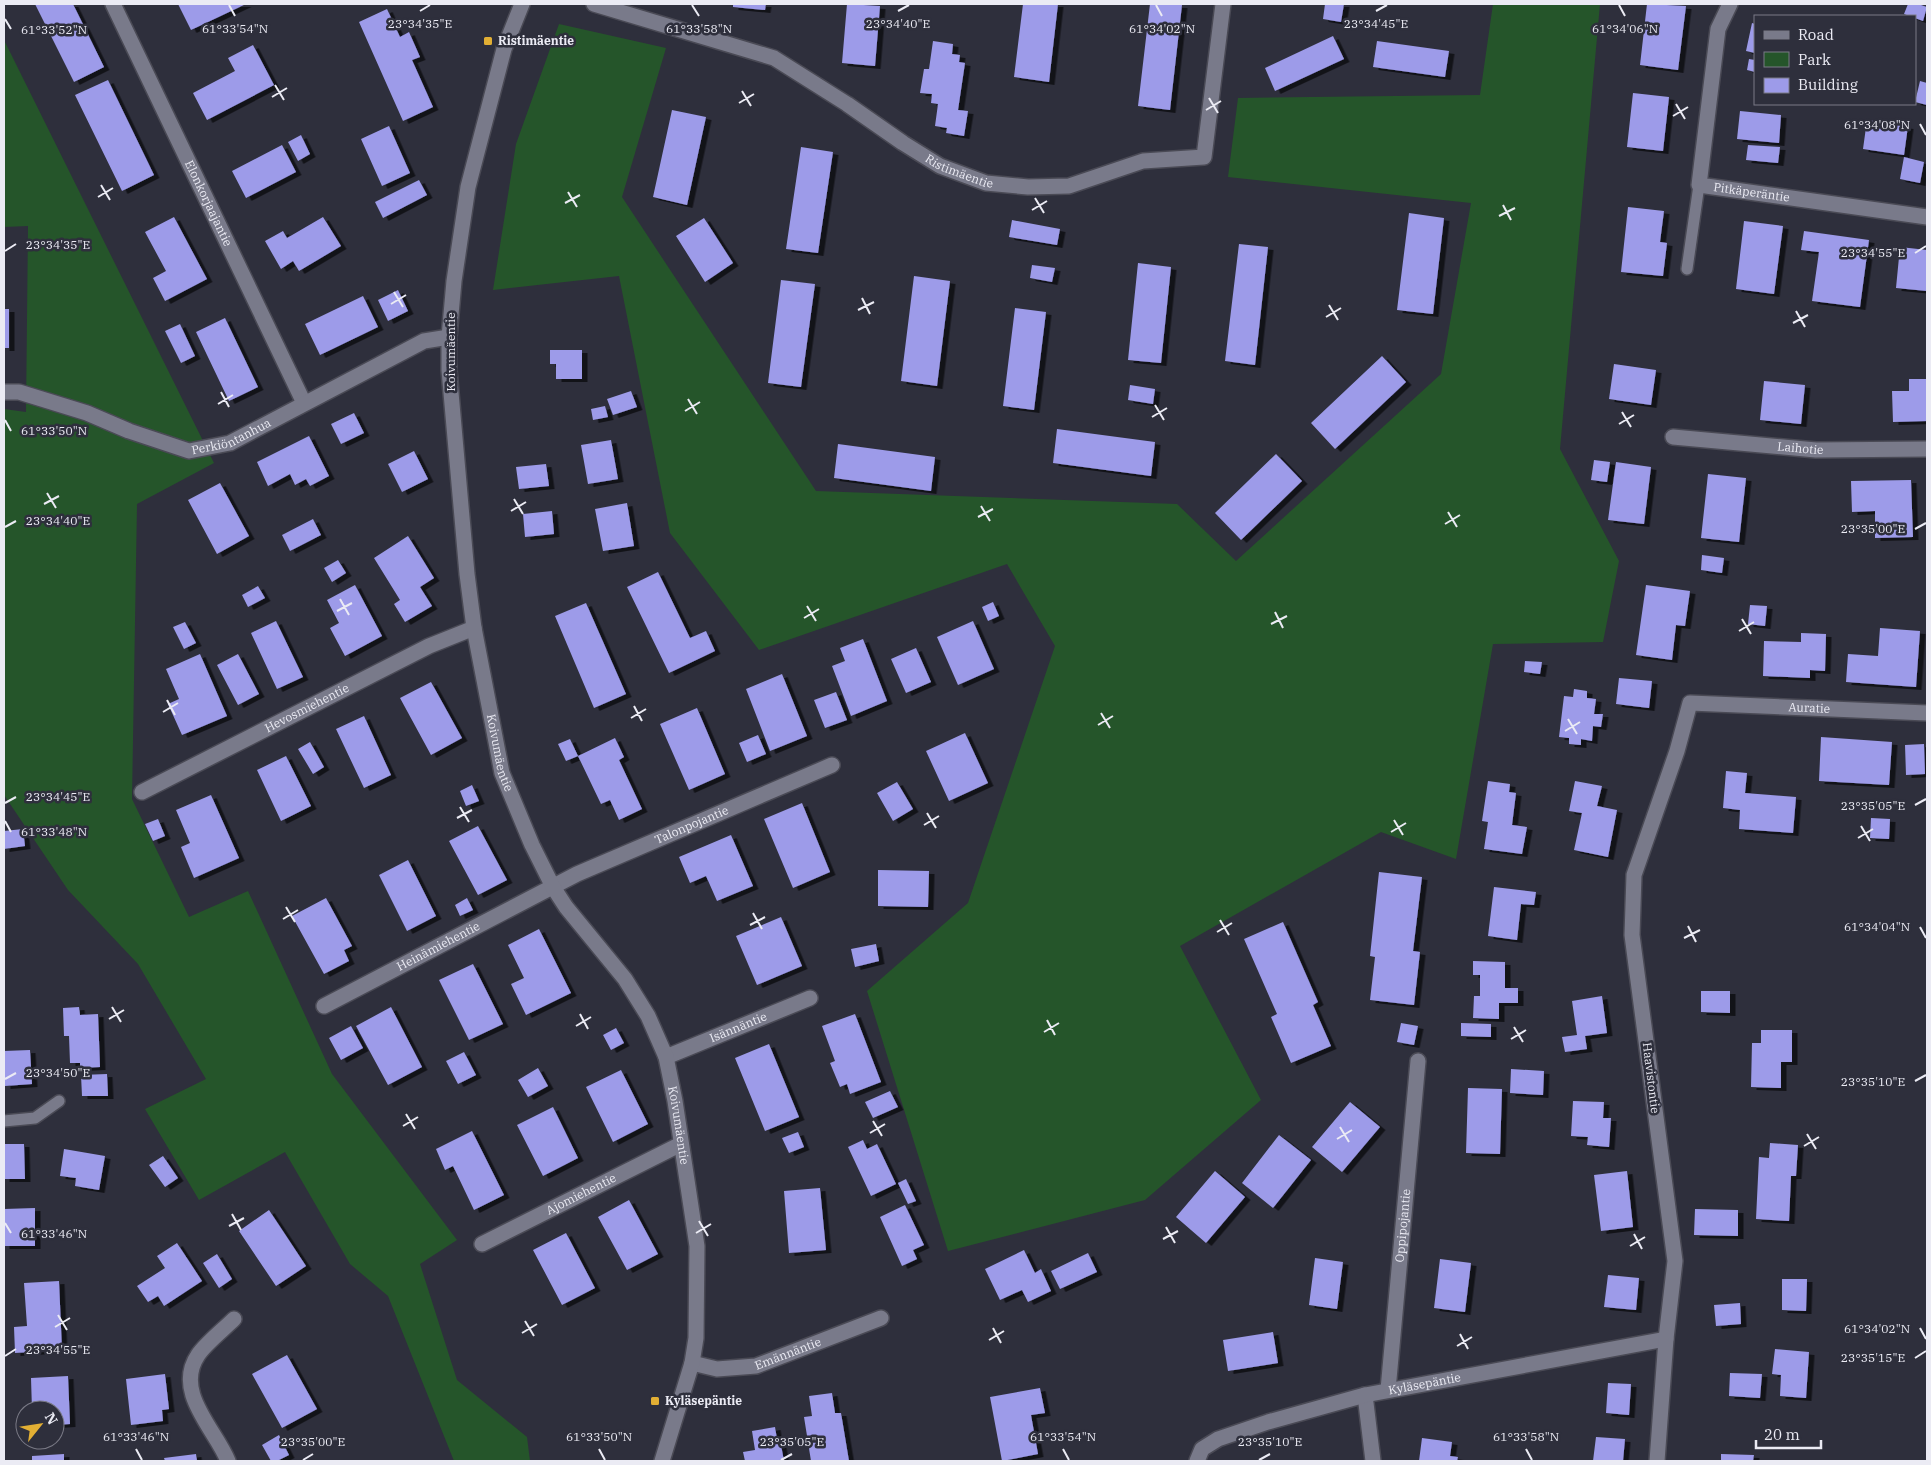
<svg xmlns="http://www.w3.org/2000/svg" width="1931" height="1465" font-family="'IBM Plex Serif',serif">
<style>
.green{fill:#25552a}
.building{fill:#9d9be9;filter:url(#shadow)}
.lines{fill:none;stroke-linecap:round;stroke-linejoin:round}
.service-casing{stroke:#4a4a55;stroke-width:14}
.minor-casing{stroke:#4a4a55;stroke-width:18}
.tertiary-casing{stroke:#4a4a55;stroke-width:18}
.service{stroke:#797a8a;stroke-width:11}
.minor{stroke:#797a8a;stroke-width:15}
.tertiary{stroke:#797a8a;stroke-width:15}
.ticks{fill:none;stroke:#ebebf4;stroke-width:2}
.poi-dot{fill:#e2af34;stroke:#2e2f3c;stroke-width:2}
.labels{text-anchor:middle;stroke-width:5;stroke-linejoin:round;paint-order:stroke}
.poi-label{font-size:12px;font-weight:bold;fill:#ebebf4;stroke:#2e2f3c;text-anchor:start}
.street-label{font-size:12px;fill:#ebebf4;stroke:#2e2f3c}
.ticks-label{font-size:12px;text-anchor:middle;fill:#ebebf4;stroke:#2e2f3c;stroke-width:5;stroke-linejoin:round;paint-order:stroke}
</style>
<defs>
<filter id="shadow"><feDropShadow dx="5.5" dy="3" stdDeviation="0" flood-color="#0009"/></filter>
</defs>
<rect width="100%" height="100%" fill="#2e2f3c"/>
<path class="green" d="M1493,4H1600L1560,449L1619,561L1603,642L1493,644L1456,859L1381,832L1180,946L1261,1100L1145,1200L948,1251L867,991L968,903L1055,646L1007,564L759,650L670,533L619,276L493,290L516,144L559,24L666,48L622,197L816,491L1177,504L1236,561L1441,374L1471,203L1228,177L1238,98L1480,95Z
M4,40L214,463L137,504L132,799L189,917L248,891L332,1074L457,1240L420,1264L457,1380L527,1437L530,1461H454L388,1296L350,1264L285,1152L199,1200L145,1109L206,1079L138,964L68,890L4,795V409L26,412L28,226L4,227Z"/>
<path class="building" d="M35,4H73L104,67L74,82Z
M178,4H246L191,30Z
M733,4H766L765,10L733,7Z
M847,4L880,6L875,66L842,63Z
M1023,4H1058L1049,82L1014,77Z
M1150,4L1182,5L1170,110L1138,106Z
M1325,4H1344L1341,22L1323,19Z
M1647,4L1686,6L1678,70L1640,65Z
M1908,4H1918L1927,7L1923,21L1904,14Z
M387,9L400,37L409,32L420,57L412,60L433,107L403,121L359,22Z
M1752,23L1755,24V53L1746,51Z
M1333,36L1344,59L1275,91L1265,68Z
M933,41L953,44L952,54L960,55L959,62L965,63L958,110L968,111L964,136L946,133L947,128L935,126L938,104L931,103L932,94L920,93L924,69H929Z
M1377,41L1449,51L1445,77L1373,67Z
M253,45L274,85L207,120L193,93L235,71L228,58Z
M1749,59L1755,60V72L1747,70Z
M108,80L154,175L122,191L75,95Z
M1920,81L1927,83V105L1915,102Z
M1633,93L1669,97L1663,151L1627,147Z
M672,110L706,117L687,205L653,197Z
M1740,111L1781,115L1779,143L1737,139Z
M1867,120L1908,126L1904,155L1863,149Z
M389,126L410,173L382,186L361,139Z
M301,135L310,154L298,161L288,142Z
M282,145L296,172L246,198L232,171Z
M1748,145L1780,147L1778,163L1746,160Z
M801,147L833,152L818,253L786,249Z
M1904,157L1924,162L1920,183L1900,179Z
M419,180L427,195L383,218L375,202Z
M1628,207L1664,211L1660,242L1667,243L1663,276L1621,272Z
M1409,213L1444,218L1433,314L1397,310Z
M174,217L207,279L165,301L153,278L166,271L145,232Z
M323,217L341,246L299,271L293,261L281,269L265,241L283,231L287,238Z
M704,218L733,263L705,282L676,236Z
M1012,220L1060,229L1057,245L1009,237Z
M1744,221L1783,226L1774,294L1736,289Z
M1804,231L1869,240L1860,307L1812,301L1819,252L1801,250Z
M1239,244L1268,247L1255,365L1225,361Z
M1900,247L1927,250V291L1896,288Z
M1138,263L1171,267L1161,363L1128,360Z
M1032,265L1055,268L1052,282L1030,278Z
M914,276L950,281L937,386L901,381Z
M781,280L815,284L801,387L768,383Z
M398,290L408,311L388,321L378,300Z
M363,296L378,327L320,355L305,324Z
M1015,308L1046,312L1034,410L1003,406Z
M4,309H9V348H4Z
M225,318L258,387L229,401L196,332Z
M180,324L195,356L181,363L165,331Z
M550,350H582V379H556V364H550Z
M1382,356L1406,382L1335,449L1311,423Z
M1614,364L1656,370L1651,405L1609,399Z
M1909,379H1927V421L1893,422L1892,391H1909Z
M1764,381L1805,385L1801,424L1760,420Z
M1130,385L1155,389L1153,404L1128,400Z
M631,391L637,407L613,415L607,399Z
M605,406L608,417L593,420L591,409Z
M354,413L364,433L341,444L331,424Z
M1057,429L1155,442L1151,476L1053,463Z
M309,436L329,476L310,486L306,479L295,485L290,474L268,486L257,462Z
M611,440L618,479L588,484L581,445Z
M838,444L935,457L931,491L834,478Z
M414,451L428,479L402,492L388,464Z
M1276,454L1302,481L1241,540L1215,513Z
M1594,460L1610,462L1607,482L1591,480Z
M1616,462L1651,467L1644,524L1608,520Z
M546,464L549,486L519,489L516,467Z
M1708,474L1746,478L1739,542L1701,538Z
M1911,480L1913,537L1875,538V511L1852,512L1851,481Z
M220,483L249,536L217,554L188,500Z
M627,503L634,546L603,551L595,509Z
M552,511L554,534L525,537L523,514Z
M313,519L321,535L290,551L282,535Z
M408,536L434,578L420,587L432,606L405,622L394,604L400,600L374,558Z
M1702,555L1724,558L1722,573L1701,570Z
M338,560L346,573L332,582L324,568Z
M658,572L690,638L706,631L715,651L669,673L627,587Z
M355,585L382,636L345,656L330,628L339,623L327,600Z
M1646,585L1690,591L1685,626L1676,625L1672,660L1636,655Z
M258,586L265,598L248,607L242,595Z
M993,602L999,616L988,621L982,607Z
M586,603L626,694L594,708L555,616Z
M1750,605L1767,606L1765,626L1748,624Z
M276,621L303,677L277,689L251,633Z
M973,621L994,669L958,685L937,637Z
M185,622L196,643L184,649L173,627Z
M1880,628L1920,631L1916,687L1846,682L1848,654L1878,656Z
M1801,633L1826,634L1825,671L1810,670V678L1763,676L1764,641L1801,642Z
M863,639L887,701L851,716L832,666L845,661L840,648Z
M916,648L931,682L906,693L891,659Z
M200,654L227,716L182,735L168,704L179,699L166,669Z
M238,654L259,694L238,705L217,665Z
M1525,661L1542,662L1540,674L1524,672Z
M782,674L807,736L770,751L746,689Z
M1619,678L1652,681L1649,708L1616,704Z
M431,682L462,738L431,755L400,698Z
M1574,689L1587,691V698L1596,699L1594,714H1603L1601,727L1593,726L1592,741L1581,739V745L1569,744V738L1559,737L1564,696L1573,697Z
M836,692L847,720L825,728L814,700Z
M697,708L725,774L689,790L660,724Z
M364,716L391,775L364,788L336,729Z
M965,733L988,783L949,801L926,751Z
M758,735L766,754L747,762L739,743Z
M1821,737L1892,742L1889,785L1819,781Z
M615,738L624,757L619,760L642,809L619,820L610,800L601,804L578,756L566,761L558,744L570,739L578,756Z
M310,742L324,767L313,774L298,749Z
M1924,744L1925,774L1906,775L1905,745Z
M286,756L311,806L281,821L257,770Z
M1726,771L1747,773L1745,793L1796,797L1793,833L1739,829L1740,810L1723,808Z
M1488,781L1510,784L1509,792L1516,793L1512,825L1527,827L1522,854L1484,849L1488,822L1482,821Z
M1575,781L1602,786L1597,806L1617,810L1608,857L1574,850L1582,813L1569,811Z
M897,782L913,809L893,821L877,793Z
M472,785L479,801L466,806L460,791Z
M211,795L239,858L194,878L181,847L190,843L176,810Z
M802,803L830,872L793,888L764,819Z
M1871,818L1890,819L1889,839L1870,838Z
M158,819L165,836L153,841L145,824Z
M478,826L507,880L478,895L449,841Z
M23,829L25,846L4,849V831Z
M731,835L753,886L717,901L706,876L690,883L679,857Z
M408,860L436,916L407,931L379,875Z
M878,870L929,871L928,907L878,906Z
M1379,872L1422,877L1413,951L1420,952L1414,1005L1370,1000L1375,957L1370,956Z
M1494,887L1536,892L1534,905L1521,904L1517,940L1488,936Z
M326,898L352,946L344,950L349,961L324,974L292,916Z
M467,898L473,910L460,916L455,905Z
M781,917L802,966L757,985L736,936Z
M1283,922L1318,1002L1313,1005L1331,1046L1291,1063L1271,1017L1277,1014L1244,939Z
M539,929L571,993L526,1015L511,984L524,978L508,945Z
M876,944L879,961L855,967L851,949Z
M1473,961L1505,962V988H1518V1003H1499V1019L1473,1018L1474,996H1480V975H1473Z
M473,964L503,1024L469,1040L439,980Z
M1701,991H1730V1013L1701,1012Z
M1602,996L1607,1033L1585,1036L1587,1049L1565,1052L1562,1037L1577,1035L1572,1001Z
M79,1007L80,1015L98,1014L100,1067L80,1068V1063H70L69,1036H64L63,1008Z
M391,1007L422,1067L388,1085L356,1026Z
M855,1014L881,1082L850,1094L847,1084L840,1087L830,1063L835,1061L822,1026Z
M1401,1023L1418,1026L1414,1045L1397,1042Z
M1461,1023L1491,1024V1037L1461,1036Z
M351,1026L363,1048L341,1060L329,1038Z
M616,1028L624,1043L611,1050L603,1035Z
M1761,1030H1792V1062H1781V1088L1751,1087L1752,1043H1761Z
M769,1044L799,1117L765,1131L735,1058Z
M30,1050L32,1084L5,1086L4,1051Z
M464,1052L476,1075L458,1084L446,1061Z
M538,1068L548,1086L528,1097L518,1080Z
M1511,1069L1544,1071L1543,1095L1510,1093Z
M621,1070L648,1124L613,1142L586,1087Z
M107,1074L108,1096H82L81,1075Z
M1468,1088L1502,1089L1500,1154L1466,1153Z
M890,1091L898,1107L873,1118L865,1102Z
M1573,1101L1604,1102L1603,1118H1611L1609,1147L1587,1145L1588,1137L1571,1136Z
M1350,1102L1380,1127L1342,1172L1312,1147Z
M553,1107L578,1158L543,1176L517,1125Z
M472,1131L504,1195L474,1210L453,1166L445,1170L436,1149Z
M798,1132L804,1147L789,1153L782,1138Z
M1279,1135L1311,1160L1273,1208L1242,1183Z
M863,1140L867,1149L877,1144L896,1184L871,1196L848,1147Z
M1770,1143L1798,1145L1796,1176H1791L1789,1221L1756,1219L1759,1157L1769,1158Z
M4,1144H24L25,1179H4Z
M64,1149L105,1156L99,1190L75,1186L76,1178L60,1176Z
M163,1156L178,1178L165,1187L149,1165Z
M1215,1171L1245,1197L1206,1243L1176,1217Z
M1627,1171L1633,1227L1601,1231L1594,1175Z
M906,1179L916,1201L908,1204L898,1183Z
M820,1188L826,1250L789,1253L784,1191Z
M629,1200L658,1254L627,1270L598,1217Z
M905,1205L924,1245L913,1250L917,1259L902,1266L880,1217Z
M35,1208V1246H4V1209Z
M1695,1209L1738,1210V1236L1694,1235Z
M269,1210L306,1266L276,1286L239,1231Z
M566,1233L595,1288L562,1305L533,1250Z
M177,1243L202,1281L164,1306L158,1296L148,1302L137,1286L165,1268L157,1256Z
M1024,1250L1035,1273L1041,1269L1051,1291L1028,1302L1022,1290L1000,1300L985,1269Z
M1088,1253L1097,1272L1060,1289L1051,1271Z
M217,1254L232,1279L219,1288L203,1263Z
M1315,1258L1343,1262L1337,1309L1309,1305Z
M1440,1259L1471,1263L1465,1312L1434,1308Z
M1608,1275L1639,1278L1636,1310L1604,1307Z
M1782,1279H1807L1806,1311L1782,1310Z
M59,1281L62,1350L15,1353L14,1327L27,1326L24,1283Z
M1740,1303L1741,1324L1716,1326L1714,1305Z
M1273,1332L1278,1363L1228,1371L1223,1340Z
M1775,1349L1809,1352L1806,1398L1780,1396L1781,1375L1772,1374Z
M287,1355L317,1409L282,1428L252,1374Z
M1730,1373L1762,1374L1760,1398L1729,1396Z
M165,1374L169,1409L162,1410L163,1421L131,1425L126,1379Z
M68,1376L70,1424L55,1425V1410H32L31,1378Z
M1608,1383L1631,1384L1629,1415L1606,1413Z
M1040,1388L1045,1413L1031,1415L1038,1454L1002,1461L990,1397Z
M832,1393L835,1413H841L849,1461H811L804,1417L812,1416L809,1396Z
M775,1427L778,1445H781L784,1461H745L743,1452L755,1450L752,1431Z
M279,1435L289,1455L277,1461H271L262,1445Z
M1596,1437L1625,1439L1623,1461H1593Z
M1422,1438L1452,1442L1450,1456L1458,1457L1457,1461H1419Z
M64,1454V1461H32V1456Z
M196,1454L197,1461H165L164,1458Z
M1721,1454L1754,1455L1753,1461H1721Z"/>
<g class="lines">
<g class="service-casing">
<path id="service" d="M1687,269L1699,185
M4,1121L35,1118L59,1101"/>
</g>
<g class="minor-casing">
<g id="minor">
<path id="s1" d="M113,4L304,403"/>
<path id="s2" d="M594,4L774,58L847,104L903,143L940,166L986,183L1028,187L1069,186L1143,161L1204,157L1223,4"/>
<path id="s3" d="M1730,4L1718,29L1699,185L1927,217"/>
<path id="s4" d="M4,392H19L87,413L129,431L189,451L230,443L424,341L449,337"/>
<path id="s5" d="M1673,437L1816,450L1927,449"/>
<path id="s6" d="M142,792L429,646L474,628"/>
<path id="s7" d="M324,1006L577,874L832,765"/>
<path id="s8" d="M666,1057L810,998"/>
<path id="s9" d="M482,1244L681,1144"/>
<path id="s10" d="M692,1363L717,1369L756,1366L881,1318"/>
<path id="s11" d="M1388,1390L1418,1061"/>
<path d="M1365,1395L1373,1461"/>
<path d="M228,1461C216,1430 173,1392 198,1355C205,1344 224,1329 234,1319"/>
<path id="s12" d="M1197,1461L1202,1449L1218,1439L1268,1422L1365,1395L1666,1339"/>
<path id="s13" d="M1657,1461L1666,1339L1675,1261L1632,935L1634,875L1677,751L1690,703L1927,713"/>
</g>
</g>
<g class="tertiary-casing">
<g id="tertiary">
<path id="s14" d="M522,4L504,49L468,187L454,281L449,337V370L467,574L474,628L502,773L532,845L553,887L566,907L625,979L648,1016L666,1057L675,1101L697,1246L696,1338L692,1363L662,1461"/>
</g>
</g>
<use href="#service" class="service"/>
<use href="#minor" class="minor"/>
<use href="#tertiary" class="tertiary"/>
</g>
<path class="ticks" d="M229,5L235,16M692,5L699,16M1156,5L1162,16M1619,5L1625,16M420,11L430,5M898,11L909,5M1376,11L1387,5M5,19L11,29M275,85L284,100M742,91L751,106M272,97L287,88M1209,98L1218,113M739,103L754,94M1676,104L1685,119M1206,110L1221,101M1673,116L1688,107M1920,124L1926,135M101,185L110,200M568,192L577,207M98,197L113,188M1035,198L1044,213M565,203L580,195M1503,205L1511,220M1032,210L1047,201M1499,216L1515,208M5,251L16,244M1915,253L1926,246M394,292L403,307M862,298L870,314M391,304L406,295M1329,305L1338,320M858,310L874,302M1796,311L1805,327M1326,317L1341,308M1793,323L1808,315M221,392L229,407M688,399L697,414M218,404L233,395M1155,405L1164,420M685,411L700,402M1622,412L1631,427M1152,417L1167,408M5,420L11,431M1619,424L1634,415M47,493L56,508M514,499L523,514M44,504L59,496M981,506L990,521M511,511L526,502M1448,512L1457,527M978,517L993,509M1445,524L1460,515M5,527L16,521M1915,529L1926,523M340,599L349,615M807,606L816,621M337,611L352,603M1275,612L1283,628M804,618L819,609M1742,619L1751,634M1271,624L1287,616M1739,631L1754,622M167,700L175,715M634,706L642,721M163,712L178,703M1101,713L1110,728M631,718L646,709M1568,719L1577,734M1098,725L1113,716M1565,731L1580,722M5,803L16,797M1915,805L1926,799M460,807L469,822M927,813L936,828M457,818L472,810M1394,820L1403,835M5,821L11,832M924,825L939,816M1861,826L1870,841M1391,832L1406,823M1858,838L1873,829M286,907L295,922M753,913L762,929M283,919L298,910M1220,920L1229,935M750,925L765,917M1688,926L1696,942M1920,927L1926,938M1217,932L1232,923M1684,938L1700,930M112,1007L121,1022M580,1014L588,1029M109,1019L124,1010M1047,1020L1055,1035M576,1026L591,1017M1514,1027L1523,1042M1044,1032L1059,1023M1511,1039L1526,1030M5,1079L16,1073M1915,1081L1926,1075M406,1114L415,1129M873,1121L882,1136M403,1126L418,1117M1340,1127L1349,1142M870,1133L885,1124M1807,1134L1816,1149M1337,1139L1352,1130M1804,1146L1819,1137M232,1214L241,1230M699,1221L708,1236M5,1223L11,1233M229,1226L244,1218M1166,1227L1175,1243M696,1233L711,1224M1634,1234L1642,1249M1163,1239L1178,1231M1630,1246L1645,1237M58,1315L67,1330M525,1321L534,1336M55,1327L70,1318M993,1328L1001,1343M1920,1328L1926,1339M522,1333L537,1324M1460,1334L1468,1349M989,1340L1004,1331M1457,1346L1472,1337M5,1356L16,1349M1915,1358L1926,1351M136,1449L142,1460M599,1449L605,1460M1063,1449L1069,1460M1526,1449L1532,1460M303,1460L313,1454M781,1460L792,1454M1259,1460L1270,1454"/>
<g class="poi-dot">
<rect x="483" y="36" width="10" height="10" rx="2.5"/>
<rect x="650" y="1396" width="10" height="10" rx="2.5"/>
</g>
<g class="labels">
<g class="poi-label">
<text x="498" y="45">Ristimäentie</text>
<text x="665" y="1405">Kyläsepäntie</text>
</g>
<g class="street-label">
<text dy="4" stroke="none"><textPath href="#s2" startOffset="406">Ristimäentie</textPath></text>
<text dy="4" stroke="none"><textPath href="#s3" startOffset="238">Pitkäperäntie</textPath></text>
<text dy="4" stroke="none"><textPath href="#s1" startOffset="221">Elonkorjaajantie</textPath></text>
<text transform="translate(451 352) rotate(-90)" y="4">Koivumäentie</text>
<text dy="4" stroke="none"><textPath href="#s4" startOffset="240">Perkiöntanhua</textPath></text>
<text dy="4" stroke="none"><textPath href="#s5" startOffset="128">Laihotie</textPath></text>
<text dy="4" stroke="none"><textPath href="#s6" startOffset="185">Hevosmiehentie</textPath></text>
<text dy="4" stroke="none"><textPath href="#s13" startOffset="890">Auratie</textPath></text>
<text dy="4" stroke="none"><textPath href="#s14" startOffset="762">Koivumäentie</textPath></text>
<text dy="4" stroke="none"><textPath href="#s7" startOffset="410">Talonpojantie</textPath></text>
<text dy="4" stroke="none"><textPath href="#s7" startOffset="129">Heinämiehentie</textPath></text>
<text dy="4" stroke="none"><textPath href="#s8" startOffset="78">Isännäntie</textPath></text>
<text transform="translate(1651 1078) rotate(83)" y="4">Haavistontie</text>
<text dy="4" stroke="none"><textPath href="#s14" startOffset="1182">Koivumäentie</textPath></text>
<text dy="4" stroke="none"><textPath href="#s9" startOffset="111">Ajomiehentie</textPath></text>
<text dy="4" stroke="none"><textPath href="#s11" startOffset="165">Oppipojantie</textPath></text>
<text dy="4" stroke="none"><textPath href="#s10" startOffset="99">Emännäntie</textPath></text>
<text dy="4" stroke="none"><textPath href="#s12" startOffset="246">Kyläsepäntie</textPath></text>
</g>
</g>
<g class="ticks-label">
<text x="420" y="28">23°34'35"E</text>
<text x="898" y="28">23°34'40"E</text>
<text x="1376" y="28">23°34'45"E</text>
<text x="1162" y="33">61°34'02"N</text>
<text x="1625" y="33">61°34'06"N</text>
<text x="235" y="33">61°33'54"N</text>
<text x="699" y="33">61°33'58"N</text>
<text x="54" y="34">61°33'52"N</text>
<text x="1877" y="129">61°34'08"N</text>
<text x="58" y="249">23°34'35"E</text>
<text x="1873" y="257">23°34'55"E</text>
<text x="54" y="435">61°33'50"N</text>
<text x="58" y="525">23°34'40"E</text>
<text x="1873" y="533">23°35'00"E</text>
<text x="58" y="801">23°34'45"E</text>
<text x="1873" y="810">23°35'05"E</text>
<text x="54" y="836">61°33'48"N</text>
<text x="1877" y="931">61°34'04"N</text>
<text x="58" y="1077">23°34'50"E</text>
<text x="1873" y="1086">23°35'10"E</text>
<text x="54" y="1238">61°33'46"N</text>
<text x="1877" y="1333">61°34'02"N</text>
<text x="58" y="1354">23°34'55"E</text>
<text x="1873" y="1362">23°35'15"E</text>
<text x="136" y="1441">61°33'46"N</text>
<text x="599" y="1441">61°33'50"N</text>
<text x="1063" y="1441">61°33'54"N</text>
<text x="1526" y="1441">61°33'58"N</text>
<text x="313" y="1446">23°35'00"E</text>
<text x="792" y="1446">23°35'05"E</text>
<text x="1270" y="1446">23°35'10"E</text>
</g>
<rect width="1931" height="1465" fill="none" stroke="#ebebf4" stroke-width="10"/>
<rect x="1754" y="15" width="162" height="90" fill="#2e2f3c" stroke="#7a7a86"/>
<rect x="1764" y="31" width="25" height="8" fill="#797a8a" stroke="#7a7a86"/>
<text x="1798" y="40" font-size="15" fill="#ebebf4">Road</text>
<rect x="1764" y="52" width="25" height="15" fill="#25552a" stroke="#7a7a86"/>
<text x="1798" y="65" font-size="15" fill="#ebebf4">Park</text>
<rect x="1764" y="78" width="25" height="15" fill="#9d9be9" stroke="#7a7a86"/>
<text x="1798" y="90" font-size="15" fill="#ebebf4">Building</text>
<g transform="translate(40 1425) rotate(60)"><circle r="24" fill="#2e2f3c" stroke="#7a7a86"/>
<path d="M0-4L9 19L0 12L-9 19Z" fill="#e2af34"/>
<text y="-8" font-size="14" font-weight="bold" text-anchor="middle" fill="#ebebf4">N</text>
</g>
<path d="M1756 1440v8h65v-8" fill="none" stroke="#ebebf4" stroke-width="2.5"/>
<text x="1764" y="1440" font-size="15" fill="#ebebf4" stroke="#2e2f3c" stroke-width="4" paint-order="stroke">20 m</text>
</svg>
